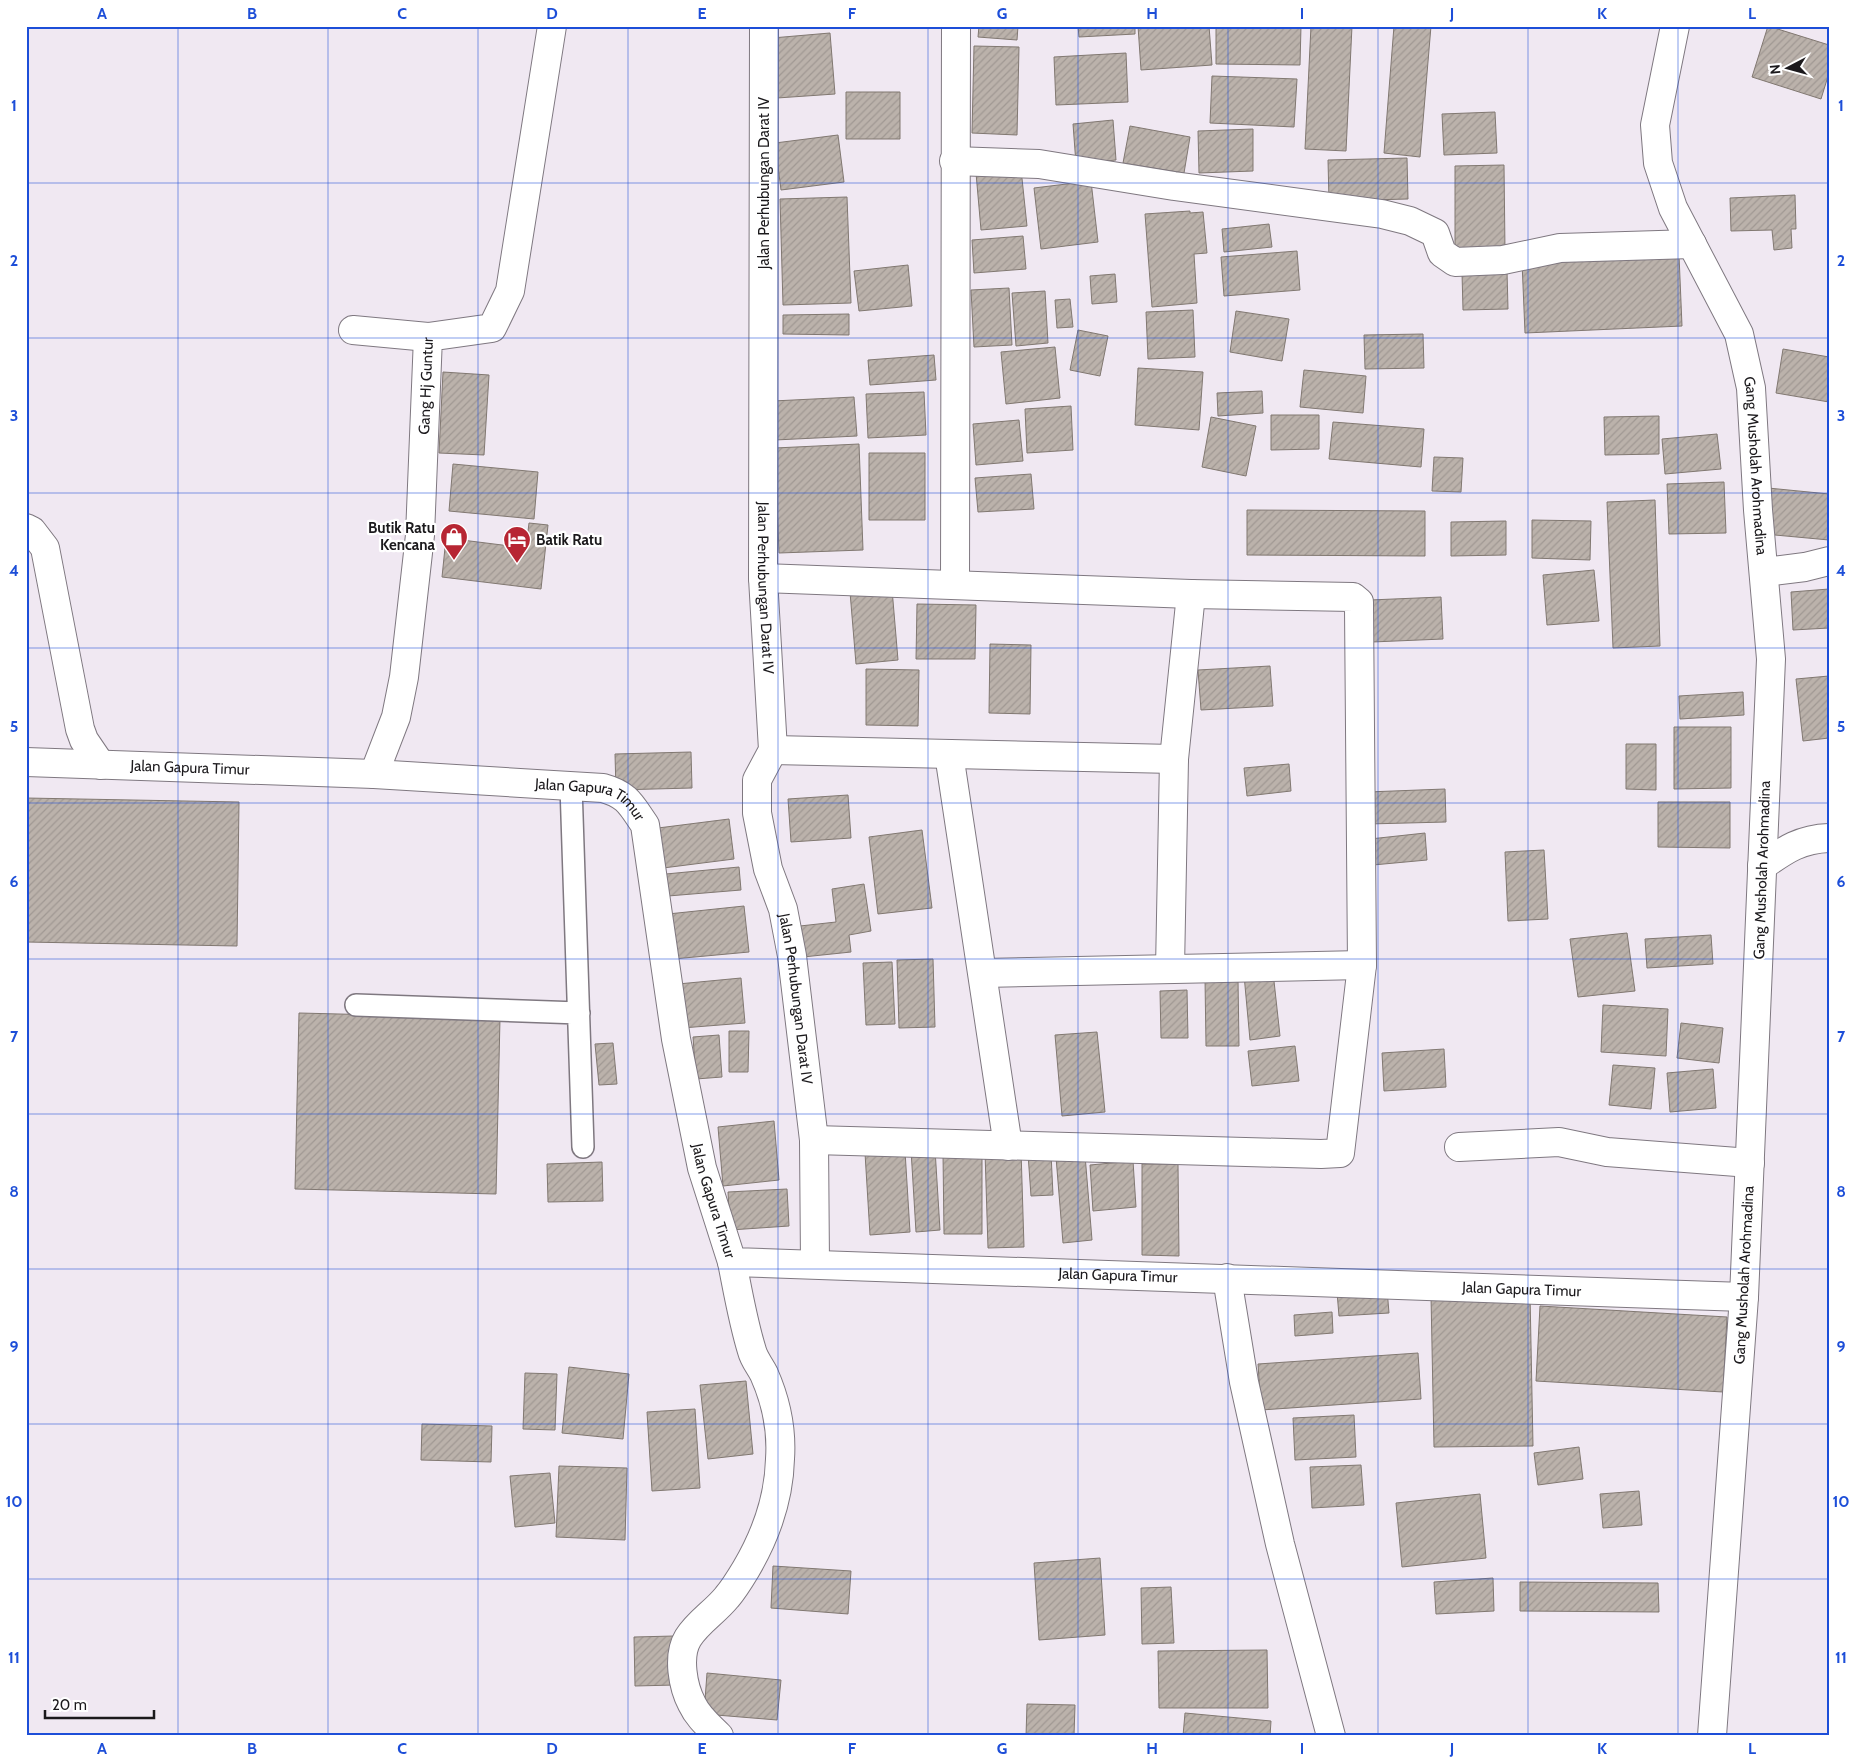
<svg xmlns="http://www.w3.org/2000/svg" width="1855" height="1762" viewBox="0 0 1855 1762" font-family="Cabin,sans-serif">
<defs>
<pattern id="building-hatch" width="6" height="6" patternUnits="userSpaceOnUse" patternTransform="scale(1.25)"><rect width="6" height="6" fill="#bbb2ab"/><path d="M-1 1l2-2M0 6l6-6M5 7l2-2" fill="none" stroke="#a09893"/></pattern>
</defs>
<rect width="100%" height="100%" fill="#f0e8f2"/>
<!-- building -->
<path fill="url(#building-hatch)" stroke="#817871" d="M979 26H1018L1017 40 978 37Z
M1078 26H1135V34L1079 37Z
M1138 26H1209L1212 65 1141 70Z
M1216 26H1301L1300 65 1216 64Z
M1311 26H1352L1346 151 1305 149Z
M1394 26H1431L1420 157 1384 153Z
M1768 26 1829 45V73L1821 99 1752 77Z
M830 33 835 94 777 98 772 38Z
M974 46 1019 47 1017 135 972 133Z
M1126 53 1128 102 1056 105 1054 57Z
M1212 76 1297 79 1294 127 1210 123Z
M846 92H900V139H846Z
M1495 112 1497 153 1444 155 1442 114Z
M1113 120 1116 160 1076 164 1073 124Z
M1130 126 1190 137 1184 173 1123 163Z
M1253 129V171L1199 173 1198 131Z
M838 135 844 182 781 190 775 143Z
M1407 158 1408 199 1329 201 1328 160Z
M1504 165 1505 251 1455 252V166Z
M1021 169 1027 226 981 230 976 173Z
M1091 181 1098 242 1041 249 1034 188Z
M1795 195 1796 229H1791L1792 248 1774 250 1772 230 1731 231 1730 198Z
M847 197 851 303 783 305 780 199Z
M1190 211V213L1203 212 1207 253 1194 254 1197 303 1152 307 1145 214Z
M1269 224 1272 247 1224 252 1222 229Z
M1023 236 1026 269 974 273 972 240Z
M1297 251 1300 290 1224 296 1221 257Z
M1679 255 1682 326 1525 333 1522 262Z
M908 265 912 306 859 311 854 271Z
M1507 271 1508 309 1463 310 1462 273Z
M1115 274 1117 302 1092 304 1090 276Z
M1009 288 1012 345 974 347 971 290Z
M1045 291 1048 343 1016 346 1012 293Z
M1070 299 1073 327 1057 328 1055 300Z
M1193 310 1195 357 1148 359 1146 312Z
M1236 311 1289 319 1282 361 1230 352Z
M849 314V335L783 334V315Z
M1078 330 1108 336 1100 376 1070 370Z
M1423 334 1424 368 1365 369 1364 335Z
M1055 347 1060 398 1006 404 1001 352Z
M1783 349 1829 357V402L1776 393Z
M934 355 936 380 870 385 868 360Z
M1138 368 1203 372 1199 430 1135 425Z
M1304 370 1366 376 1363 413 1300 407Z
M443 372 489 375 484 455 439 453Z
M1262 391 1263 413 1218 416 1217 393Z
M924 392 926 435 868 438 866 394Z
M854 397 857 436 775 440 773 401Z
M1071 406 1073 450 1027 453 1025 409Z
M1271 415H1319V449L1271 450Z
M1659 416V454L1605 455 1604 417Z
M1211 417 1256 426 1246 476 1202 467Z
M1019 420 1023 461 976 465 973 424Z
M1333 422 1424 429 1421 467 1329 459Z
M1717 434 1721 469 1665 474 1662 439Z
M859 444 863 550 779 553 775 448Z
M869 453H925V520H869Z
M1434 457 1463 458 1461 492 1432 491Z
M453 464 538 472 534 519 449 511Z
M1031 474 1034 509 978 512 975 478Z
M1724 482 1726 533 1669 534 1667 484Z
M1768 488 1829 494V540L1764 534Z
M1655 500 1660 646 1613 648 1607 502Z
M1247 510 1425 511V556L1247 555Z
M1532 520 1591 521 1590 560 1532 558Z
M1506 521V555L1451 556V522Z
M529 523 548 525 541 589 442 577 446 538 526 548Z
M1594 570 1599 621 1547 625 1543 575Z
M892 589 898 660 856 664 850 592Z
M1829 589V628L1793 630 1791 592Z
M1441 597 1443 639 1372 642 1370 600Z
M917 604 976 605 975 659H916Z
M990 644 1031 645 1030 714 989 713Z
M1270 666 1273 706 1201 710 1198 670Z
M866 669 919 670 918 726 866 725Z
M1829 676V738L1803 741 1796 679Z
M1743 692 1744 715 1680 719 1679 696Z
M1674 727H1731V788L1674 789Z
M1626 744H1656V790L1626 789Z
M691 752 692 788 616 790 615 754Z
M1289 764 1291 791 1247 796 1244 768Z
M1445 789 1446 822 1368 824 1367 792Z
M848 795 851 838 791 842 788 799Z
M26 798 239 802 237 946 26 942Z
M1658 802H1730V848L1658 847Z
M729 819 734 859 663 868 658 828Z
M922 830 932 908 878 914 869 837Z
M1425 833 1427 860 1373 865 1370 839Z
M1544 850 1548 919 1508 921 1505 852Z
M739 867 741 890 668 896 666 874Z
M864 884 871 931 849 935 851 952 803 957 800 926 836 922 832 889Z
M744 906 749 952 673 959 668 914Z
M1627 933 1635 991 1578 997 1570 939Z
M1711 935 1713 964 1647 968 1645 939Z
M933 959 935 1027 899 1028 897 960Z
M892 962 895 1024 866 1025 863 963Z
M1273 972 1280 1036 1250 1040 1244 975Z
M741 978 745 1023 682 1028 678 984Z
M1205 979H1238L1239 1046H1206Z
M1187 990 1188 1038H1161L1160 991Z
M1603 1005 1668 1009 1666 1056 1601 1052Z
M299 1013 500 1018 496 1194 295 1189Z
M1681 1023 1723 1028 1719 1063 1677 1058Z
M729 1031H749L748 1072H729Z
M1097 1032 1105 1112 1062 1116 1055 1035Z
M719 1035 722 1077 696 1079 693 1037Z
M613 1043 617 1084 599 1085 595 1044Z
M1295 1046 1299 1081 1252 1086 1248 1051Z
M1444 1049 1446 1087 1384 1091 1382 1053Z
M1613 1065 1655 1068 1651 1109 1609 1105Z
M1713 1069 1716 1108 1670 1112 1667 1073Z
M774 1121 779 1180 723 1186 718 1127Z
M935 1149 940 1230 916 1232 911 1150Z
M1021 1150 1024 1247 988 1248 985 1152Z
M905 1151 910 1232 870 1235 865 1153Z
M1051 1153 1053 1195 1031 1196 1028 1154Z
M943 1154H982V1234H944Z
M1085 1155 1092 1240 1063 1243 1056 1157Z
M1133 1161 1136 1207 1093 1211 1090 1165Z
M602 1162 603 1201 548 1202 547 1164Z
M1142 1164H1178L1179 1256 1142 1255Z
M787 1189 789 1226 730 1230 728 1192Z
M1387 1289 1389 1313 1339 1316 1337 1292Z
M1530 1294 1533 1446 1434 1447 1431 1296Z
M1540 1306 1727 1317 1723 1392 1536 1381Z
M1332 1312 1333 1333 1295 1336 1294 1315Z
M1418 1353 1421 1399 1261 1410 1258 1364Z
M569 1367 629 1374 623 1439 562 1433Z
M525 1373 557 1374 555 1430 523 1429Z
M746 1381 753 1454 708 1459 700 1385Z
M695 1409 700 1488 652 1491 647 1412Z
M1354 1415 1356 1457 1295 1460 1293 1418Z
M422 1424 492 1426 491 1462 421 1460Z
M1579 1447 1583 1479 1538 1485 1534 1453Z
M1361 1465 1364 1505 1312 1508 1310 1467Z
M559 1466 627 1468 625 1540 556 1537Z
M550 1473 555 1523 515 1527 510 1476Z
M1639 1491 1642 1525 1603 1528 1600 1494Z
M1480 1494 1486 1558 1402 1567 1396 1503Z
M1100 1558 1105 1635 1039 1640 1034 1563Z
M773 1566 851 1571 848 1614 771 1608Z
M1493 1578 1494 1611 1436 1614 1434 1582Z
M1520 1582 1658 1583 1659 1612 1520 1611Z
M1171 1587 1174 1643 1142 1644 1141 1588Z
M674 1636 675 1685 635 1686 634 1637Z
M1267 1650 1268 1708H1159L1158 1651Z
M707 1673 781 1680 777 1720 704 1714Z
M1027 1704 1075 1705 1074 1736H1026Z
M1185 1713 1271 1721 1270 1736H1183Z"/>
<g fill="none" stroke-linecap="round" stroke-linejoin="round">
<defs>
<path id="lane" d="M571 786 583 1147
M356 1005 579 1013"/>
<g id="street">
<path id="s1" d="M764 26 763 578 773 750 757 780V813L768 869 783 909 792 956 814 1140 815 1264"/>
<path id="s2" d="M1675 26 1655 125 1658 163 1673 208 1739 334 1751 388 1758 510 1771 659 1744 1297 1712 1736"/>
<path d="M954 161 1039 164 1174 186 1382 214 1410 221 1435 233 1442 253 1455 262 1503 260 1560 248 1692 244"/>
<path d="M353 330 428 337"/>
<path d="M26 528 32 531 45 548 80 729 84 740 101 765"/>
<path d="M1764 572 1805 567 1829 561"/>
<path d="M763 578 1191 594 1353 597 1359 602V608L1362 965 1340 1153 1321 1154 814 1140"/>
<path d="M955 585 956 26"/>
<path d="M773 750 1174 759"/>
<path d="M949 754 1008 1146"/>
<path id="s3" d="M26 762 374 774 603 788C628 795 631 805 645 825L676 1039 702 1168 732 1262 1744 1297"/>
<path id="s4" d="M374 774 396 717 404 677 420 535 428 337 492 328 510 291 552 26"/>
<path d="M1762 866C1785 850 1800 839 1829 838"/>
<path d="M1170 969 1174 759 1191 594"/>
<path d="M983 973 1362 965"/>
<path d="M1459 1147 1559 1142 1607 1152 1750 1163"/>
<path d="M1227 1278 1244 1382 1280 1544 1331 1736"/>
<path d="M719 1736C709 1726 698 1717 692 1704 683 1687 677 1656 688 1638 698 1622 715 1612 727 1597 734 1589 740 1579 746 1569 766 1535 779 1499 780 1459 782 1430 776 1401 764 1374 760 1366 754 1359 752 1351 743 1322 738 1292 732 1262"/>
</g>
</defs>
<!-- lane casing -->
<use href="#lane" stroke="#7f7880" stroke-width="24"/>
<!-- street casing -->
<use href="#street" stroke="#7f7880" stroke-width="30"/>
<!-- lane -->
<use href="#lane" stroke="#fff" stroke-width="21"/>
<!-- street -->
<use href="#street" stroke="#fff" stroke-width="28"/>
</g>
<!-- grid -->
<path fill="none" stroke="#1d4ed8" stroke-width="1" stroke-opacity="0.55" d="M178 26V1736M328 26V1736M478 26V1736M628 26V1736M778 26V1736M928 26V1736M1078 26V1736M1228 26V1736M1378 26V1736M1528 26V1736M1678 26V1736M26 183H1829M26 338H1829M26 493H1829M26 648H1829M26 803H1829M26 959H1829M26 1114H1829M26 1269H1829M26 1424H1829M26 1579H1829"/>
<!-- icons -->
<defs>
<symbol id="shop-pin" viewBox="-11 -11 22 30"><path d="M0 17L-7.5 6A9.5 9.5 0 1 1 7.5 6Z" fill="#b72633" stroke="#fff"/><path d="M-5-2.5h2.3a2.7 3.5 0 0 1 5.4 0H5L5.5 6h-11ZM-1.5-2.5h3a1.5 2.3 0 0 0-3 0Z" fill="#fff"/></symbol>
<symbol id="hotel-pin" viewBox="-11 -11 22 30"><path d="M0 17L-7.5 6A9.5 9.5 0 1 1 7.5 6Z" fill="#b72633" stroke="#fff"/><path d="M-6-4.5h1.5V1H6V5H4.5V3h-9V5H-6ZM-4 0a1.8 1.8 0 1 1 3.6 0ZM.5 0V-2.5h3Q6-2.5 6 0Z" fill="#fff"/></symbol>
</defs>
<g fill-rule="evenodd">
<use href="#shop-pin" x="438" y="521" width="32" height="43"/>
<use href="#hotel-pin" x="501" y="524" width="32" height="43"/>
</g>
<g text-anchor="middle" stroke-width="4.5" stroke-linejoin="round" paint-order="stroke">
<!-- street labels -->
<g font-size="15" fill="#1b191c" stroke="#fff">
<text transform="translate(764 183) rotate(-90)" y="5">Jalan Perhubungan Darat IV</text>
<text dy="5" stroke="none"><textPath href="#s4" startOffset="394">Gang Hj Guntur</textPath></text>
<text dy="5" stroke="none"><textPath href="#s2" startOffset="462">Gang Musholah Arohmadina</textPath></text>
<text dy="5" stroke="none"><textPath href="#s1" startOffset="562">Jalan Perhubungan Darat IV</textPath></text>
<text dy="5" stroke="none"><textPath href="#s3" startOffset="164">Jalan Gapura Timur</textPath></text>
<text dy="5" stroke="none"><textPath href="#s3" startOffset="569">Jalan Gapura Timur</textPath></text>
<text transform="translate(1762 870) rotate(-88)" y="5">Gang Musholah Arohmadina</text>
<text dy="5" stroke="none"><textPath href="#s1" startOffset="982">Jalan Perhubungan Darat IV</textPath></text>
<text dy="5" stroke="none"><textPath href="#s3" startOffset="1018">Jalan Gapura Timur</textPath></text>
<text dy="5" stroke="none"><textPath href="#s3" startOffset="1468">Jalan Gapura Timur</textPath></text>
<text transform="translate(1744 1275) rotate(-87)" y="5">Gang Musholah Arohmadina</text>
<text dy="5" stroke="none"><textPath href="#s3" startOffset="1872">Jalan Gapura Timur</textPath></text>
</g>
<!-- poi labels -->
<g font-size="15" font-weight="bold" fill="#1b191c" stroke="#fff" text-anchor="end">
<text x="435" y="533">Butik Ratu<tspan x="435" dy="17">Kencana</tspan></text>
<text x="536" y="545" text-anchor="start">Batik Ratu</text>
</g>
</g>
<!-- border -->
<rect width="1855" height="1762" fill="none" stroke="#ffffff" stroke-width="55"/>
<!-- north arrow -->
<g transform="translate(1788 68) rotate(264)" stroke="#ffffff" stroke-width="4" paint-order="stroke">
<path d="M0-4L9 19L0 12L-9 19Z" fill="#1b191c"/>
<text y="-8" font-size="14" font-weight="bold" text-anchor="middle" fill="#1b191c">N</text>
</g>
<!-- scale -->
<path d="M45 1710v8h109v-8" fill="none" stroke="#1b191c" stroke-width="2.5"/>
<text x="52" y="1710" font-size="15" fill="#1b191c" stroke="#ffffff" stroke-width="4" paint-order="stroke">20 m</text>
<rect x="28" y="28" width="1800" height="1706" fill="none" stroke="#1d4ed8" stroke-width="2"/>
<g font-size="16" text-anchor="middle" font-weight="bold" fill="#1d4ed8">
<text x="102" y="19">A</text>
<text x="252" y="19">B</text>
<text x="402" y="19">C</text>
<text x="552" y="19">D</text>
<text x="702" y="19">E</text>
<text x="852" y="19">F</text>
<text x="1002" y="19">G</text>
<text x="1152" y="19">H</text>
<text x="1302" y="19">I</text>
<text x="1452" y="19">J</text>
<text x="1602" y="19">K</text>
<text x="1752" y="19">L</text>
<text x="14" y="111">1</text>
<text x="1841" y="111">1</text>
<text x="14" y="266">2</text>
<text x="1841" y="266">2</text>
<text x="14" y="421">3</text>
<text x="1841" y="421">3</text>
<text x="14" y="576">4</text>
<text x="1841" y="576">4</text>
<text x="14" y="732">5</text>
<text x="1841" y="732">5</text>
<text x="14" y="887">6</text>
<text x="1841" y="887">6</text>
<text x="14" y="1042">7</text>
<text x="1841" y="1042">7</text>
<text x="14" y="1197">8</text>
<text x="1841" y="1197">8</text>
<text x="14" y="1352">9</text>
<text x="1841" y="1352">9</text>
<text x="14" y="1507">10</text>
<text x="1841" y="1507">10</text>
<text x="14" y="1663">11</text>
<text x="1841" y="1663">11</text>
<text x="102" y="1754">A</text>
<text x="252" y="1754">B</text>
<text x="402" y="1754">C</text>
<text x="552" y="1754">D</text>
<text x="702" y="1754">E</text>
<text x="852" y="1754">F</text>
<text x="1002" y="1754">G</text>
<text x="1152" y="1754">H</text>
<text x="1302" y="1754">I</text>
<text x="1452" y="1754">J</text>
<text x="1602" y="1754">K</text>
<text x="1752" y="1754">L</text>
</g>
</svg>
